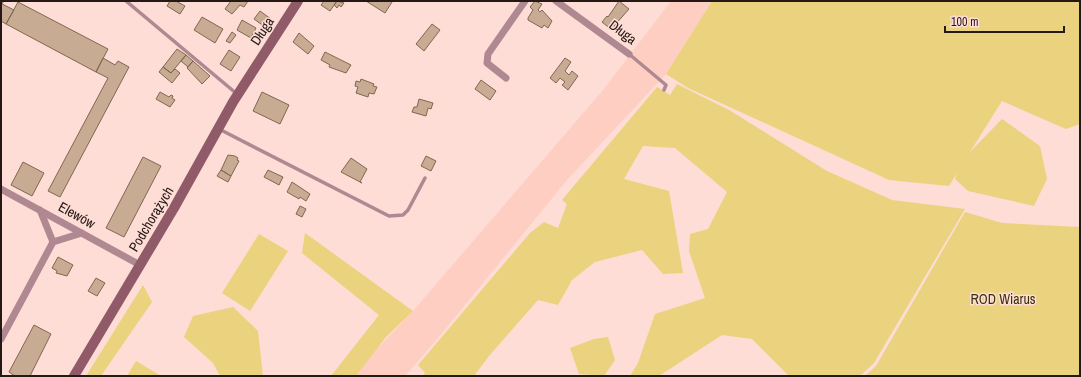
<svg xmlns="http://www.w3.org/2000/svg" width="1081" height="377" viewBox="0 0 1081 377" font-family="'Archivo Narrow',sans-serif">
<rect width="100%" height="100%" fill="#fdddd5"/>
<!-- built -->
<path fill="#fecec3" d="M671 1H712L666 74 567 180 438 338 405 376H351L413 311 604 89Z"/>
<!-- green -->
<path fill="#ebd27e" d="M712 1H1080V124L1066 129 1002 101 970 152 1002 119 1040 146 1047 179 1034 206 968 191 955 179 957 173 949 186 889 180 688 88 666 74Z
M677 84 729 110 827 171 892 200 965 209 874 363 860 376H789L752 339 722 335 659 376H630L638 363 655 314 705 298 689 251 690 234 708 229 727 192 675 148 643 146 624 179 669 191 683 273 663 274 642 250 595 262 572 280 558 305 538 300 489 356 474 376H423L425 373 418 365 530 233 544 222 558 228 567 204 562 200 657 87 670 95Z
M965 212 1002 223 1080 227V376H865L876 366Z
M305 233 413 311 386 337 356 376H331L379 315 302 253Z
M259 234 288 251 250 311 222 293Z
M143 285 152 302 101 376H86Z
M233 307 258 331 263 376H220L213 363 184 337 193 316Z
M608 337 615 360 604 376 579 374 570 348 594 339Z
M136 361 161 376H127Z"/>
<!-- building -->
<path fill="#c7ab93" stroke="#816751" d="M1 1H4L2 4 14 10 6 24 1 21Z
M170 1H176L185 6 180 14 167 6Z
M231 1H248L244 7 240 5 232 14 225 9Z
M324 1H337L330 11 321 5Z
M337 1 344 3 341 7 339 5 337 8 334 5Z
M366 1H391L392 2 385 13Z
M535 1 542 4 538 10 540 12 542 10 552 21 548 28 544 25 542 28 528 20V18L533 10 530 7Z
M619 1 629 9 614 26 615 27 612 30 602 22 607 16 608 17Z
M18 2 108 49 96 72 6 24Z
M260 11 271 19 265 27 254 19Z
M202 17 223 29 215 43 194 30Z
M242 20 256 28 251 38 237 30Z
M432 24 440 30 424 51 416 44Z
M232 32 236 35 230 43 226 41Z
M299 33 314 46 308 54 293 42Z
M177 49 186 55 171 73 163 67Z
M229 50 240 57 231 71 220 64Z
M325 52 351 65 346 73 329 67 330 65 321 60Z
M186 55 193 61 188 67 181 61Z
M103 58 115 65 118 61 129 67 60 197 48 191 108 78 96 72Z
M565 58 571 62 565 71 569 75 572 71 578 76 568 90 562 85 565 82 560 78 556 83 550 78Z
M193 61 210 76 202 84 187 68Z
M163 67 171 73 175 69 180 73 172 83 159 72Z
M361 79 374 84 373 86 377 87 374 94 369 93 368 97 356 93 358 87 355 86 356 81 360 82Z
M481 80 496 91 490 100 475 89Z
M160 92 169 97 171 95 173 96 172 98 175 100 170 107 156 99Z
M262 92 289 105 280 124 253 111Z
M419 99 433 103 431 109 428 108 426 116 412 112 414 107H417Z
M228 155 235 156 238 158 237 160 239 161 231 176 221 170Z
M426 156 436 161 431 171 421 166Z
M143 157 161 166 124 237 106 228Z
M351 158 367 169 360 182 362 183 341 172Z
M23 162 44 173 32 196 11 185Z
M221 170 231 176 228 182 217 176Z
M268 170 283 177 279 185 264 177Z
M292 182 310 194 306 201 300 197 299 199 287 192Z
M300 206 306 209 302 217 296 214Z
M58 257 73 265 67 276 56 273 57 271 52 268Z
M96 278 105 283 97 296 88 291Z
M34 325 51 334 30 376H15L9 372Z"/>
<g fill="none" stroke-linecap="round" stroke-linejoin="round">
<!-- lane -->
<path stroke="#af8891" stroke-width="3.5" d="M126 1 237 94
M629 54 666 85 664 90
M219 129 389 216 403 215 408 210 425 178"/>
<!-- street -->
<path stroke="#af8891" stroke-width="7" d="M556 1 629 54
M506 78 487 63 488 54 525 1
M1 189 140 265
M53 242 82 233
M1 339 53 242 40 210"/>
<!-- secondary -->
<path stroke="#915a69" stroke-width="10" d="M74 376 174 208 233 102 298 1"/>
</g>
<g text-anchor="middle" stroke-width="3" stroke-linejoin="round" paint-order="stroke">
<!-- street labels -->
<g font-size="14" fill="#261815" stroke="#fdddd5">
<text transform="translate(262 31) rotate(-57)" y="5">Długa</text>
<text transform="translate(623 32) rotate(37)" y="5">Długa</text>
<text transform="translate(77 215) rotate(29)" y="5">Elewów</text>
<text transform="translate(151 219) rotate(-59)" y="5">Podchorążych</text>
</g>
<!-- park labels -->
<g font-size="14" fill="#3a3009" stroke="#fdddd5">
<text x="1003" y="304">ROD Wiarus</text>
</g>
</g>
<!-- border -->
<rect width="1081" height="377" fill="none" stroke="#261815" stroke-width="4"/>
<!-- scale -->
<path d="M945 26v6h119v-6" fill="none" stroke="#261815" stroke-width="2"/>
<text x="951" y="26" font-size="12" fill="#261815" stroke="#fdddd5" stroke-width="3" paint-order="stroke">100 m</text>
</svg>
